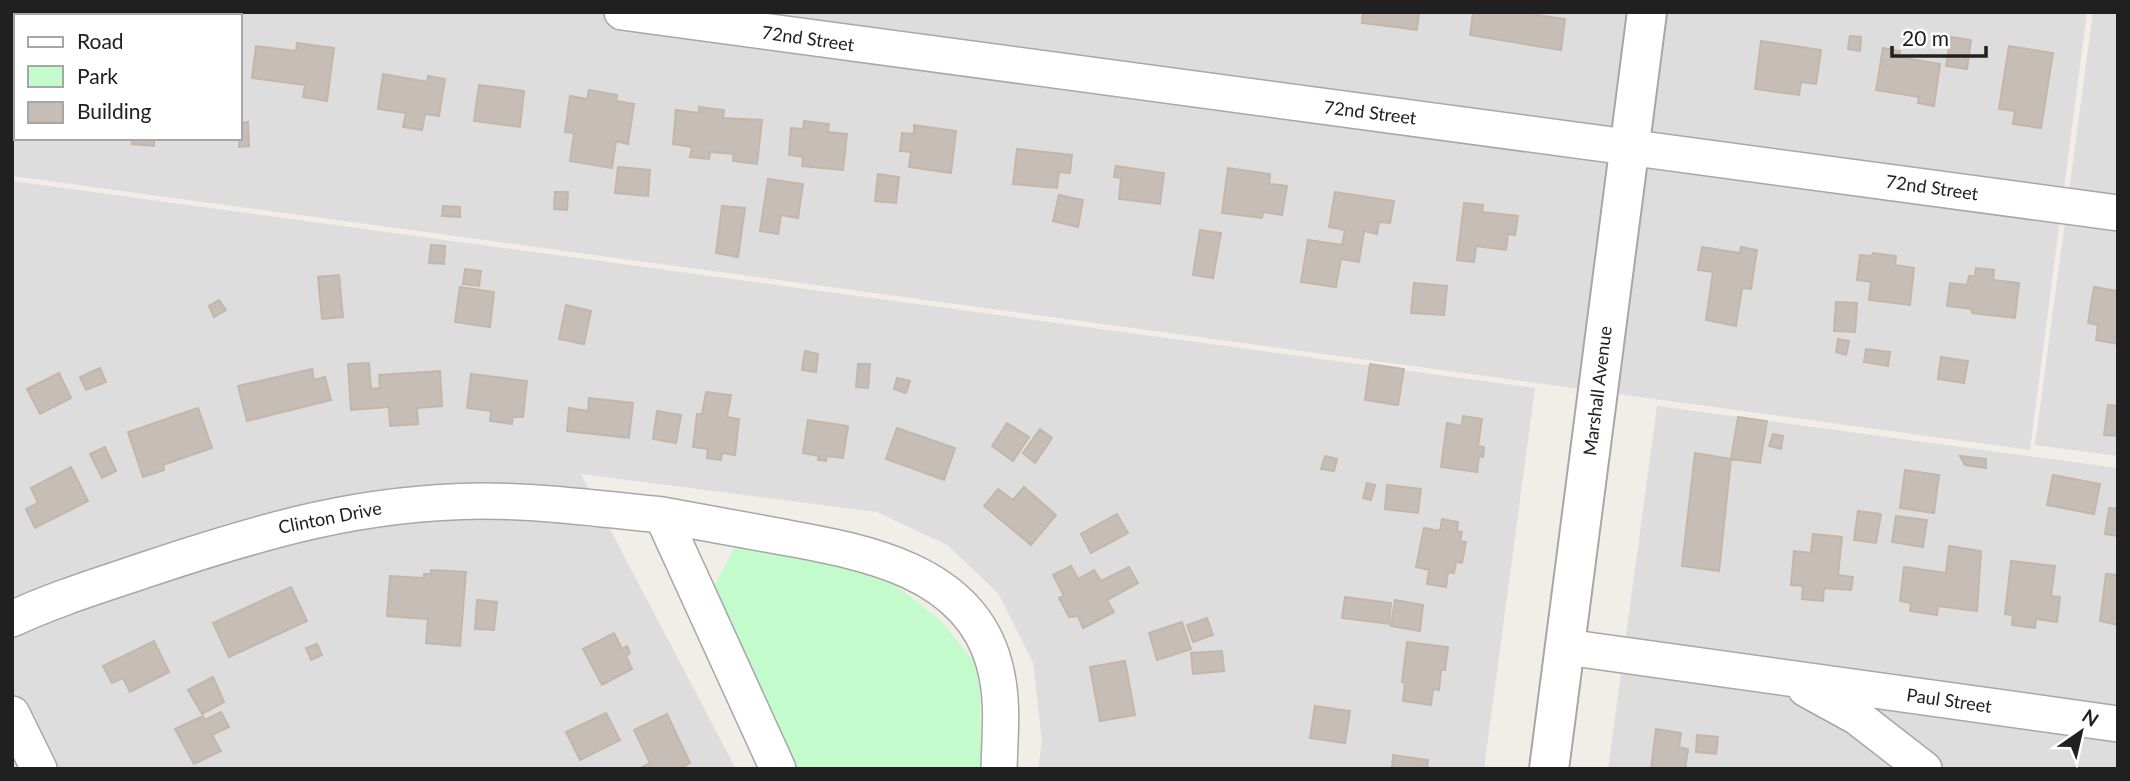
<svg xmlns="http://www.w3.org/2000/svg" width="2130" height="781" viewBox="0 0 2130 781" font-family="Lato,sans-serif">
<rect width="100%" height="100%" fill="#f1eee7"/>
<!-- residential -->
<path fill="#dedddd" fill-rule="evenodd" d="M12 12H2087L2030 450 12 176ZM16 16H240V138H16Z
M2093 12H2118V456L2035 445Z
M12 181 1535 388 1484 769H1038L1042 742 1033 663 998 593 947 545 877 512 581 474 736 769H12Z
M1657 406 2118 468V769H1608Z"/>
<!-- park -->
<path fill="#c3fbcc" d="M735 547 844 567 894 584 940 620 979 668 982 769H793L710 594Z"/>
<!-- building -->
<path fill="#c6beb6" stroke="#c4b6a8" stroke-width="2" d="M12 12H20L16 16 14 51Z
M1363 12H1419L1417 30 1362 23Z
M1473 12H1536L1537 15 1565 19 1561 50 1470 35Z
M1850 36 1861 37 1860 51 1848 49Z
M1951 37 1971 40 1967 69 1946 66Z
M1761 41 1821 50 1816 84 1801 82 1799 95 1755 89Z
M297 43 334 48 327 101 303 97 305 85 252 78 256 46 296 51Z
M2009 46 2053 53 2041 128 2013 124 2015 111 1999 109Z
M1883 48 1900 51 1899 57 1940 64 1934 106 1918 103 1919 97 1876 90Z
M383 74 427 82 428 76 445 79 439 116 425 114 422 130 403 127 406 113 378 109Z
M479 85 524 91 520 127 474 121Z
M589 90 617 95 616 101 634 104 628 144 616 141 612 168 570 161 574 133 565 132 570 96 587 99Z
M699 107 724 110 723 118 762 120 757 164 733 161 734 154 710 152 709 159 690 157 692 147 673 144 676 110 699 113Z
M804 121 829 124 828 132 847 134 843 170 802 166 803 157 789 155 791 128 803 129Z
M248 122 249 146 239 147 240 123Z
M914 125 956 131 951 173 909 167 911 152 900 151 902 133 914 134Z
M133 138H154V146L132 144Z
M1017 149 1072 155 1070 173 1059 172 1057 188 1013 184Z
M1116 166 1164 173 1160 204 1119 199 1121 178 1114 177Z
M618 167 650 170 648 196 615 193Z
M1228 168 1270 174 1269 184 1287 186 1282 215 1263 212 1262 218 1222 213Z
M878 174 899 177 896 203 875 201Z
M768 179 803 184 798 218 781 215 778 234 760 231Z
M555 192H568L567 210 554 209Z
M1335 192 1394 201 1390 223 1379 222 1377 234 1364 231 1359 262 1341 259 1336 287 1301 282 1308 240 1342 245 1345 230 1329 227Z
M1059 195 1083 200 1078 227 1053 221Z
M1464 203 1483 205 1482 212 1518 216 1515 235 1508 234 1506 250 1476 246 1474 262 1457 260Z
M443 206 460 207V217L442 216Z
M722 206 745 208 738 257 716 253Z
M1200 230 1221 233 1213 278 1193 275Z
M431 245 445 246 444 264 429 263Z
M1702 247 1740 253 1741 247 1757 250 1751 289 1742 288 1736 326 1706 320 1713 272 1698 270Z
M1873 253 1896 256 1895 265 1914 268 1910 305 1869 300 1871 282 1857 280 1860 255 1872 256Z
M1976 268 1994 270 1993 280 2019 283 2015 318 1972 313V309L1947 306 1950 283 1967 285 1969 276H1975Z
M465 269 481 271 479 286 463 284Z
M339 275 343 317 322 319 318 277Z
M1414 283 1447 286 1444 315 1411 313Z
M460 287 494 292 490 327 455 322Z
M2094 287 2118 291V344L2096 340 2098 325 2088 323Z
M219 300 226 310 214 317 209 306Z
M1836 302 1857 303 1855 332 1834 331Z
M566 305 591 311 584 344 559 339Z
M1838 339 1849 341 1846 355 1836 352Z
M1866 349 1890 352 1888 366 1864 362Z
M805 351 818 354 816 372 802 370Z
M1941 357 1968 361 1964 383 1938 379Z
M369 363 371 389 380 388 379 375 440 371 442 406 417 408 418 424 390 426 389 407 351 410 348 364Z
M858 364H870L868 388 856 387Z
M1370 364 1404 369 1398 405 1365 400Z
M100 368 106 382 86 390 80 377Z
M312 369 314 380 325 377 331 400 247 421 238 386Z
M59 373 71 398 40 414 27 389Z
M471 374 527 381 523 417H513L512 424 490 421 491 411 467 408Z
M897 378 910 381 906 393 894 389Z
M706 392 731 395 727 417 739 419 735 455 722 453 721 460 707 458 708 449 693 447 697 414H702Z
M589 398 633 403 629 438 567 431 569 408 588 411Z
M2108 405 2118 406V436L2104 435Z
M198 408 212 448 163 465 164 470 143 477 128 432Z
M657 411 681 415 676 443 653 439Z
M1463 416 1482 419 1478 446 1484 447 1483 457 1479 456 1477 472 1441 467 1447 423 1462 426Z
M1738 417 1767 421 1760 463 1731 459Z
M808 420 848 426 843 458 827 456 826 461 818 460 819 456 803 453Z
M1007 423 1029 437 1013 461 992 446Z
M897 428 955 448 944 480 886 459Z
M1040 429 1052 438 1035 463 1023 453Z
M1773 434 1783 436 1781 449 1769 446Z
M105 447 116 471 102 478 90 454Z
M1695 453 1731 459 1719 571 1682 566Z
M1325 456 1337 459 1334 471 1321 469Z
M1960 456 1986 459V468L1965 465Z
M71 467 88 501 35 528 26 509 38 503 31 488Z
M1905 470 1939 475 1934 513 1900 508Z
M2053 475 2100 484 2094 514 2047 505Z
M1367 483 1375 485 1371 500 1363 498Z
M1387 485 1421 489 1418 513 1385 509Z
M1024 487 1056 515 1031 545 984 506 998 489 1013 500Z
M2109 508 2118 509V536L2105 534Z
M1858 511 1881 514 1876 543 1854 540Z
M1117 514 1128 533 1091 553 1081 534Z
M1896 516 1927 520 1923 547 1892 542Z
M1442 519 1458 522 1457 531 1462 532 1460 541 1466 542 1462 563 1456 562 1454 573 1448 572 1446 587 1427 584 1429 570 1416 567 1424 528 1440 531Z
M1813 534 1842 537 1838 575 1853 577 1851 590 1824 588 1823 601 1802 599 1803 586 1791 585 1794 551 1811 553Z
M1949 546 1981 551 1977 611 1938 606 1937 615 1910 611 1911 603 1900 601 1904 567 1946 573Z
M2011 561 2055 566 2051 596 2060 597 2057 622 2036 619 2035 628 2012 625 2013 615 2005 614Z
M1071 566 1078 579 1094 570 1101 581 1129 567 1138 583 1107 600 1114 612 1083 628 1078 616 1069 617 1059 598 1064 596 1053 575Z
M431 570 466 572 460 646 426 643 428 619 387 616 390 576 424 578V574H431Z
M2106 574 2118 575V625L2100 621Z
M291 587 307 621 229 657 213 623Z
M1345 597 1391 603 1389 624 1342 618Z
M477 600 497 602 494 630 475 629Z
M1395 600 1423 605 1420 631 1391 626Z
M1207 618 1213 635 1193 642 1187 625Z
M1182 622 1191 649 1157 660 1149 633Z
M614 633 622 649 627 646 630 653 626 656 632 669 602 685 583 649Z
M154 641 169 672 130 692 123 678 112 683 103 666Z
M1407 642 1448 647 1445 670H1441L1439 690 1433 689 1431 705 1403 701 1405 683 1402 682Z
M317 644 322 655 311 660 306 648Z
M1222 651 1224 671 1193 674 1191 653Z
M1125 661 1135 715 1100 721 1090 667Z
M213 677 224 702 202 714 188 690Z
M1315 706 1350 711 1345 743 1310 738Z
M221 712 229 727 212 735 221 751 194 764 175 729 203 716 205 720Z
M606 713 620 740 580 760 566 732Z
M667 714 690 763 679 769H639L650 763 634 730Z
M1656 729 1681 733 1679 747 1688 749 1685 769H1651Z
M1697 735 1718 737 1716 754 1696 752Z
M1393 755 1428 760 1427 769H1392Z"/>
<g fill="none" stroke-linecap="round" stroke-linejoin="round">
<defs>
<path id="minor" d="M622 12 2118 213
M662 515C700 522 739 529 777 536 859 551 968 568 994 663 1004 698 1000 733 999 769
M12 619C57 598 104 584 151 568 265 530 361 502 482 501 542 501 602 509 662 515L778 769
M1566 647 2118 724
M1806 689 1857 717 1924 769
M12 714 39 769"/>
<path id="tertiary" d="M1549 769 1647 12"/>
</defs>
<!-- minor casing -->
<use href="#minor" stroke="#a7a7a7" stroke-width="38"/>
<!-- tertiary casing -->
<use href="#tertiary" stroke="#a7a7a7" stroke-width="42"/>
<!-- minor -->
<use href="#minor" stroke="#fff" stroke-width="35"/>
<!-- tertiary -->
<use href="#tertiary" stroke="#fff" stroke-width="38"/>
</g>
<g text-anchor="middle" stroke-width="5" stroke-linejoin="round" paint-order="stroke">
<!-- street labels -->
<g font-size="18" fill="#202020" stroke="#fff">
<text transform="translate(808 39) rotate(8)" y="6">72nd Street</text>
<text transform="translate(1370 113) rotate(7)" y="6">72nd Street</text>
<text transform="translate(1932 188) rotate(8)" y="6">72nd Street</text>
<text transform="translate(1598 391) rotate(-83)" y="6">Marshall Avenue</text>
<text transform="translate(330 518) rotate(-11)" y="6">Clinton Drive</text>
<text transform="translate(1949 701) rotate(8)" y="6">Paul Street</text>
</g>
</g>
<!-- border -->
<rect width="2130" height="781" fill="none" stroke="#202020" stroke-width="28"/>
<!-- legend -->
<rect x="14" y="14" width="228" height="126" fill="#ffffff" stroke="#a6a6a6" stroke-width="2"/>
<rect x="28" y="37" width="35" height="10" fill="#ffffff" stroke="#a6a6a6" stroke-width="2"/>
<text x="77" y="49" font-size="21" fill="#202020">Road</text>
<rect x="28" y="66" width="35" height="21" fill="#c3fbcc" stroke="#a6a6a6" stroke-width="2"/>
<text x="77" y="84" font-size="21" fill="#202020">Park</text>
<rect x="28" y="102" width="35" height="21" fill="#c6beb6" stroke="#a6a6a6" stroke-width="2"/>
<text x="77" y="119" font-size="21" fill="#202020">Building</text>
<!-- north arrow -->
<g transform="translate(2081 732) rotate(34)" stroke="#ffffff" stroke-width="5" paint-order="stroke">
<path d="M0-5L12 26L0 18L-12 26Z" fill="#202020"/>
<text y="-10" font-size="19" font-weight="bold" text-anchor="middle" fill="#202020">N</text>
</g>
<!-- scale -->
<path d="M1892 46v10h94v-10" fill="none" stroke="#202020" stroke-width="3.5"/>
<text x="1902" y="46" font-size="21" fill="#202020" stroke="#ffffff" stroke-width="5" paint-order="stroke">20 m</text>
</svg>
